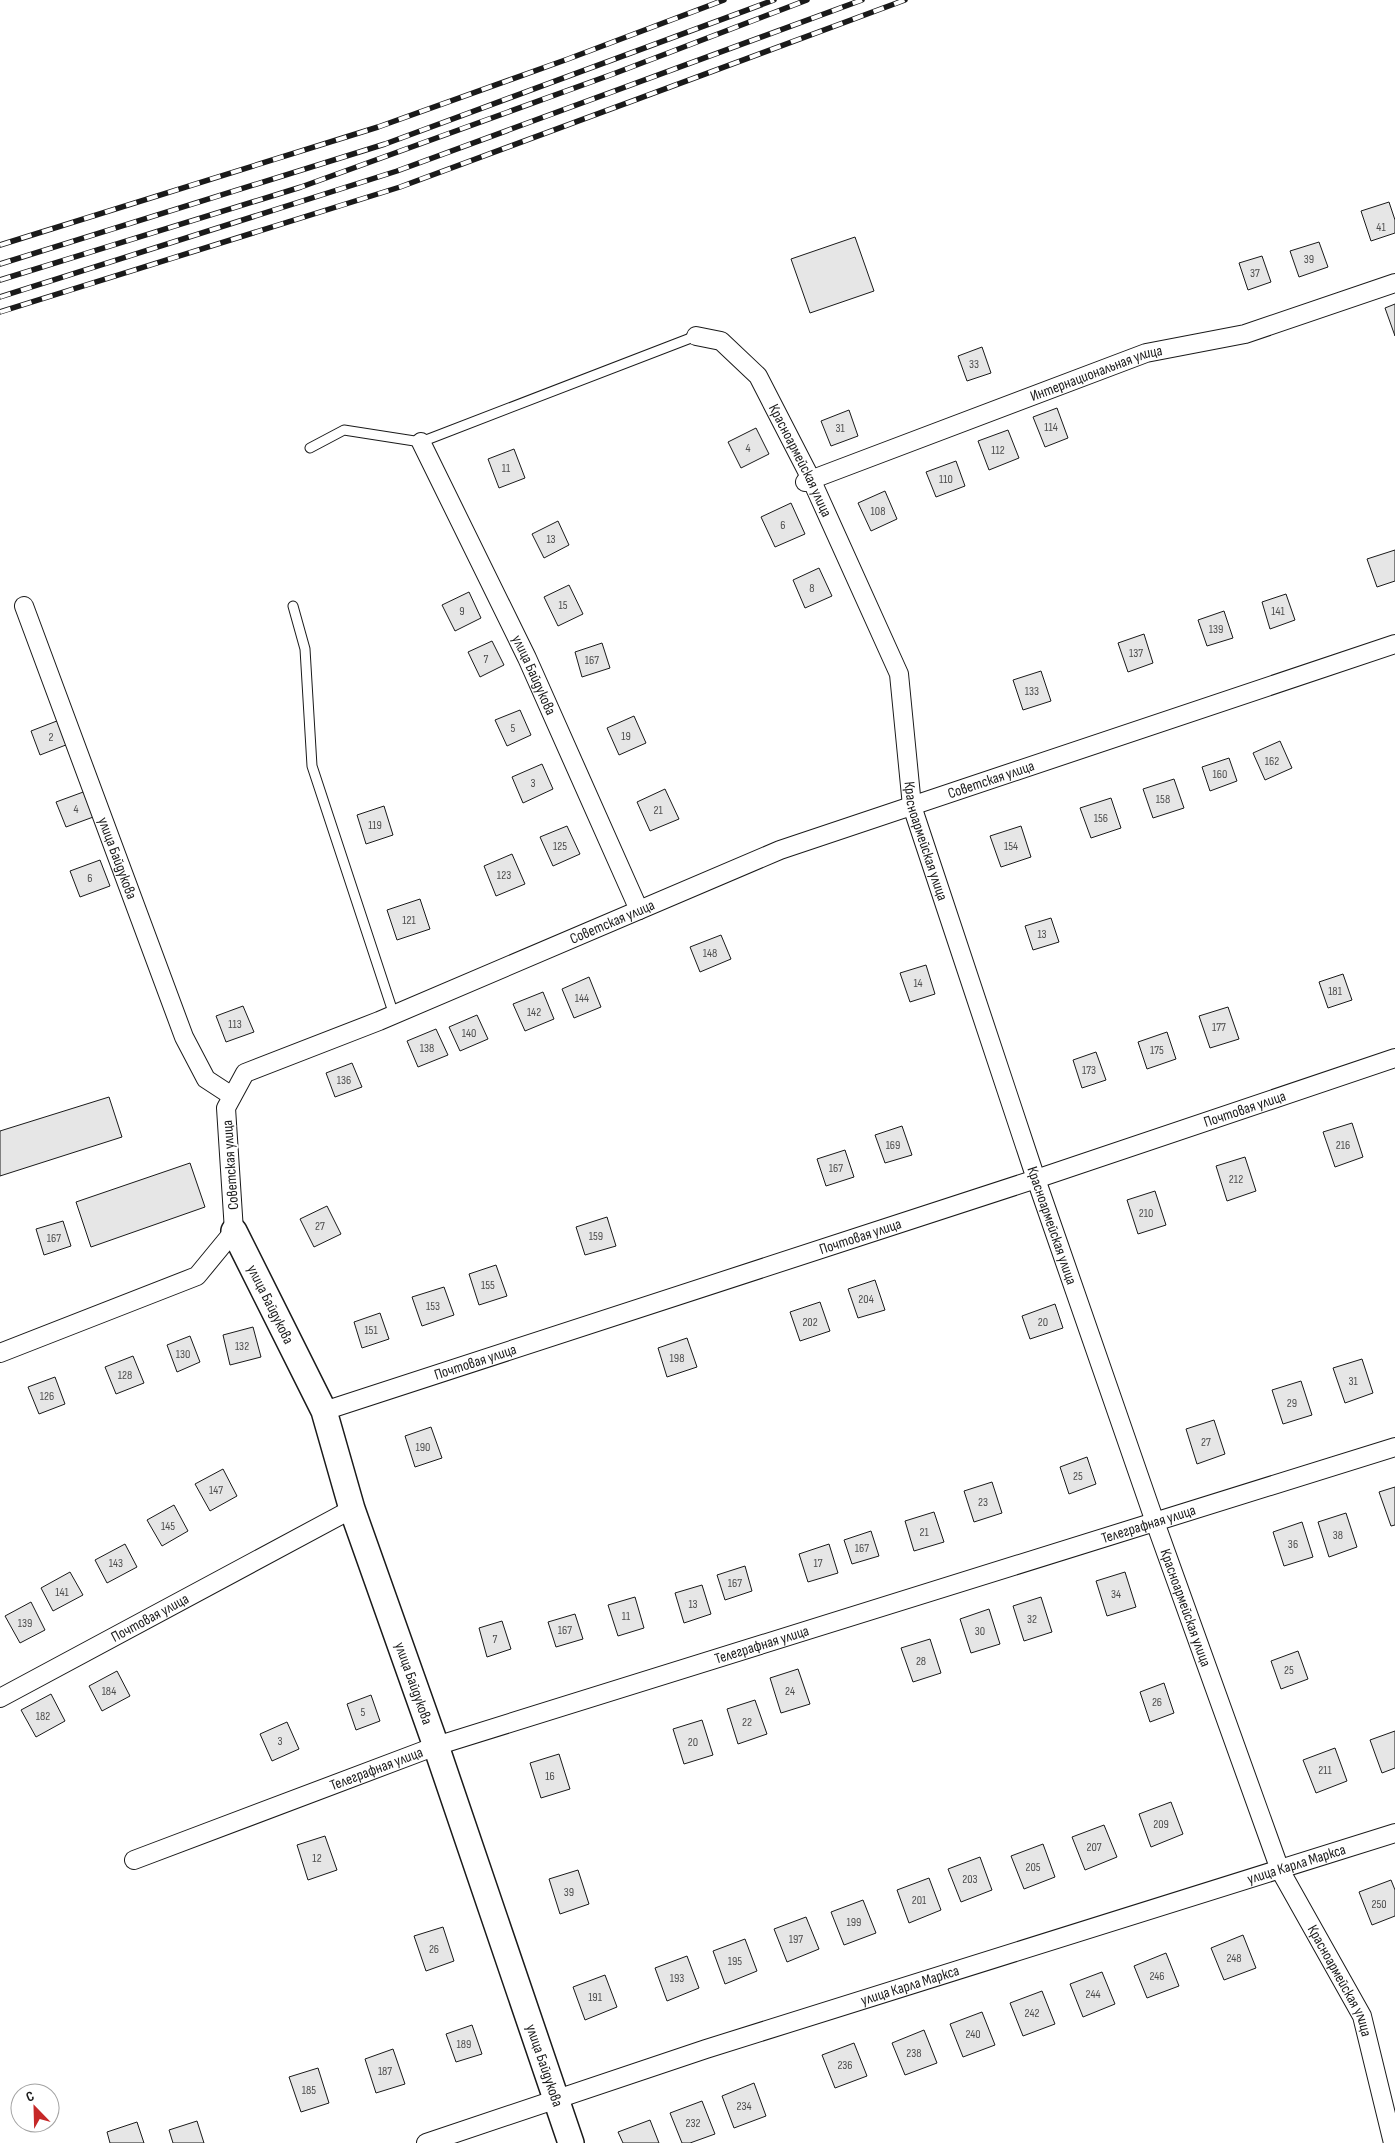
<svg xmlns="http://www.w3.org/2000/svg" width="1395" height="2143" viewBox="0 0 1395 2143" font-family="'Sofia Sans Condensed',sans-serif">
<rect width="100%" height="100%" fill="#fff"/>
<!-- building -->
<path fill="#e6e6e6" stroke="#1a1a1a" d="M1389 202 1395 220V233L1371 241 1361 211Z
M855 237 874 291 810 313 791 259Z
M1319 242 1328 267 1299 277 1290 251Z
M1262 256 1271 282 1248 290 1239 263Z
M1395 304V336L1385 308Z
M982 347 991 373 967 381 958 356Z
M1057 408 1068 438 1045 447 1033 417Z
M849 410 858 436 831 446 821 421Z
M756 428 769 454 741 468 728 442Z
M1008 430 1019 458 989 470 978 441Z
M514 449 525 478 499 488 488 459Z
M956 461 965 486 936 497 926 472Z
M885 491 897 519 871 531 858 503Z
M791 503 805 534 775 547 761 517Z
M558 521 569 545 544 558 532 534Z
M1395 550V581L1377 587 1367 559Z
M819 568 832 596 805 608 793 580Z
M569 585 583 614 558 626 544 597Z
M469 592 481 618 455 631 442 605Z
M1286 594 1295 620 1270 629 1262 602Z
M1224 611 1233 638 1207 646 1198 620Z
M1144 634 1153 663 1128 672 1118 643Z
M492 641 504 665 480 677 468 652Z
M602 643 610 668 582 677 575 652Z
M1041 671 1051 701 1023 710 1013 680Z
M520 710 531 735 507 746 495 720Z
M634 716 646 743 619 755 607 728Z
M62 719 71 743 40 755 31 731Z
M1280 741 1292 768 1265 780 1253 753Z
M1229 758 1237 781 1210 791 1202 767Z
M542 764 553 789 523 803 512 777Z
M1174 779 1184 808 1153 818 1143 789Z
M665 789 679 819 650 831 637 802Z
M86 791 96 816 66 827 56 802Z
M1111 798 1121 828 1091 838 1080 808Z
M384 806 393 835 366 844 357 815Z
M567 826 580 854 553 866 540 837Z
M1021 826 1031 857 1001 867 990 836Z
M512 854 525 884 496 896 484 866Z
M100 860 110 886 80 897 70 871Z
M420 899 430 929 397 940 387 910Z
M1051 918 1059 942 1033 950 1025 926Z
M721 935 731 959 700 972 690 947Z
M926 965 935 994 910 1002 900 973Z
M1343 974 1352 1000 1328 1008 1319 982Z
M589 977 601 1007 574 1018 562 989Z
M543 992 554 1019 525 1031 513 1004Z
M243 1006 254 1032 226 1042 216 1016Z
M1228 1007 1239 1039 1210 1048 1199 1016Z
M477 1015 488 1039 460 1051 449 1027Z
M436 1029 448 1055 418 1067 407 1041Z
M1167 1032 1176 1059 1147 1069 1138 1042Z
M1096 1052 1106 1080 1082 1088 1073 1060Z
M352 1063 362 1087 335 1097 326 1073Z
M109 1097 122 1137 0 1176V1131Z
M1352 1123 1363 1157 1335 1167 1323 1132Z
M902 1126 912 1155 885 1163 875 1135Z
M845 1150 854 1177 826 1186 817 1159Z
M1245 1157 1256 1191 1227 1201 1216 1166Z
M190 1163 205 1207 91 1247 76 1202Z
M1155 1191 1166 1225 1138 1234 1127 1200Z
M327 1206 341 1234 314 1247 300 1219Z
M607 1217 616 1246 585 1255 576 1227Z
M63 1221 71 1246 44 1255 36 1229Z
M496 1265 507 1296 479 1305 469 1274Z
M875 1280 885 1310 858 1318 848 1289Z
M444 1287 454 1315 422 1326 412 1297Z
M820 1302 830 1331 800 1341 790 1312Z
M1055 1304 1063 1328 1030 1339 1022 1316Z
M380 1313 389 1339 362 1348 354 1322Z
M253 1327 261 1357 230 1365 223 1335Z
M190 1336 200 1362 177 1372 167 1345Z
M687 1338 697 1367 667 1377 658 1348Z
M133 1356 144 1383 116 1394 105 1367Z
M1362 1359 1373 1393 1345 1403 1333 1368Z
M55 1377 65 1404 39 1414 28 1387Z
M1301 1381 1312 1415 1283 1424 1272 1390Z
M1214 1420 1225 1454 1197 1464 1186 1429Z
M431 1427 442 1458 415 1467 405 1436Z
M1087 1457 1096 1484 1069 1494 1060 1467Z
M223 1469 237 1496 210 1511 195 1484Z
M992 1482 1002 1513 974 1522 964 1491Z
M1395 1487V1525L1391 1526 1379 1492Z
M174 1505 188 1531 162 1546 147 1520Z
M934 1512 944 1542 914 1551 905 1521Z
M1346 1513 1357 1547 1329 1557 1318 1522Z
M1302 1522 1313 1557 1284 1566 1273 1532Z
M871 1531 879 1556 852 1564 844 1540Z
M125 1544 137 1567 107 1583 95 1560Z
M829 1544 838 1573 808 1582 799 1554Z
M745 1566 752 1591 725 1600 717 1575Z
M70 1572 83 1595 53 1611 41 1588Z
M1125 1572 1136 1607 1107 1616 1096 1581Z
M702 1585 711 1614 684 1623 675 1593Z
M635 1597 644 1628 618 1636 608 1605Z
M1041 1597 1052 1632 1024 1641 1013 1606Z
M31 1602 45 1630 20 1643 5 1616Z
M989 1609 1000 1644 971 1653 960 1619Z
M575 1614 583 1639 556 1647 548 1622Z
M502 1621 511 1649 487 1657 479 1628Z
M930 1639 941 1673 913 1682 901 1648Z
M1298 1651 1308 1679 1281 1689 1271 1661Z
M798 1669 810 1704 781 1713 770 1678Z
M117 1671 130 1696 102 1711 89 1686Z
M1164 1683 1174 1713 1150 1722 1140 1692Z
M51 1694 65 1721 36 1737 21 1710Z
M371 1695 380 1721 356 1730 347 1704Z
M755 1700 767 1734 738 1744 727 1709Z
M702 1720 713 1755 684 1764 673 1729Z
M287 1722 299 1749 272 1761 260 1734Z
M1395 1731V1768L1382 1773 1370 1740Z
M1335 1748 1347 1781 1316 1793 1303 1760Z
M559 1754 570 1789 541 1798 530 1763Z
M1171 1802 1183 1834 1151 1847 1139 1814Z
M1104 1825 1117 1857 1085 1870 1072 1837Z
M325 1836 337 1870 308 1880 297 1845Z
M1043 1844 1055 1877 1024 1889 1011 1856Z
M980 1857 992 1890 961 1902 948 1869Z
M578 1870 589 1904 560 1914 549 1879Z
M929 1878 941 1910 909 1923 897 1890Z
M1391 1880 1395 1890V1916L1372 1925 1359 1892Z
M863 1900 876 1933 844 1945 831 1912Z
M806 1917 819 1949 787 1962 774 1929Z
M443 1927 454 1961 426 1971 414 1936Z
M1243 1935 1256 1968 1224 1980 1211 1948Z
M745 1939 757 1971 725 1984 713 1951Z
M1166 1953 1179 1986 1147 1998 1134 1966Z
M687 1956 699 1988 667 2001 655 1968Z
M1102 1972 1115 2004 1083 2017 1070 1984Z
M605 1975 617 2007 585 2020 573 1987Z
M1042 1991 1055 2024 1023 2036 1010 2003Z
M982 2012 995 2045 963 2057 950 2024Z
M472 2025 482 2054 456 2062 446 2034Z
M924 2030 937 2063 905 2075 892 2043Z
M854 2043 867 2076 835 2088 822 2055Z
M393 2049 405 2084 376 2093 365 2059Z
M318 2068 329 2103 301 2112 289 2077Z
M754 2083 766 2116 734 2128 722 2096Z
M702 2101 715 2134 690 2143H682L670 2113Z
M650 2120 659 2143H623L618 2132Z
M197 2121 204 2143H173L169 2130Z
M137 2122 144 2143H110L107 2132Z"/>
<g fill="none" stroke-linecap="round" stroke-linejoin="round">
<defs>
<path id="lane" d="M310 448 344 430 421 442 696 336
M293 606 305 649 312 766 394 1015"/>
<g id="street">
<path id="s1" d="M696 336 721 341 758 376 811 479 899 674 912 806 1036 1179 1155 1522 1280 1870 1362 2016 1393 2143"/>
<path id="s2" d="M421 442 527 658 639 910"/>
<path id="s3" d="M805 482 1146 353 1245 334 1395 283"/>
<path id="s4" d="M24 606 184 1037 206 1079 232 1096"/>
<path id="s5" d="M0 1353 197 1276 234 1231 226 1108 245 1073 379 1021 780 850 1395 644"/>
<path id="s6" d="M324 1411 1036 1179 1395 1058"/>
<path id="s7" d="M0 1698 352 1509"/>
<path id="s8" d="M134 1860 436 1746 1395 1447"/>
<path id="s9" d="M426 2143 706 2049 1395 1833"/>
</g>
<g id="secondary">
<path id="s10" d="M234 1231 324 1411 352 1509 436 1746 571 2143"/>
</g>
</defs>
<!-- lane casing -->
<use href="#lane" stroke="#1a1a1a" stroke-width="11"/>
<!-- street casing -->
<use href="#street" stroke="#1a1a1a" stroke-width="20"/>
<!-- secondary casing -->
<use href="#secondary" stroke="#1a1a1a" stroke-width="28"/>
<!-- lane -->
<use href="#lane" stroke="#fff" stroke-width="9"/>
<!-- street -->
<use href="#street" stroke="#fff" stroke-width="18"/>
<!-- secondary -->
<use href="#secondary" stroke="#fff" stroke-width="25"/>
<defs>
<path id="rail" d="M0 245 378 127 568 59 724 0
M0 264 385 144 774 0
M0 280 301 187 613 74 807 0
M0 297 397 171 862 0
M0 312 400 187 905 0"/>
</defs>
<!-- rail casing -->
<use href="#rail" stroke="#1a1a1a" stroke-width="5.5"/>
<!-- rail -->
<use href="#rail" stroke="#fff" stroke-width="4" stroke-dasharray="11" stroke-linecap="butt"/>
</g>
<g text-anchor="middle" stroke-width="4" stroke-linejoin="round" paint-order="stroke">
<!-- number labels -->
<g font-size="12" fill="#4d4d4d">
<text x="1381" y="231">41</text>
<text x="1309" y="263">39</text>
<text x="1255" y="277">37</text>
<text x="974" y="368">33</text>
<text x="1051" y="431">114</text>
<text x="840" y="432">31</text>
<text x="748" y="452">4</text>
<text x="998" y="454">112</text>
<text x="506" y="472">11</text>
<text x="946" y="483">110</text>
<text x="878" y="515">108</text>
<text x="783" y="529">6</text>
<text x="551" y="543">13</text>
<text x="812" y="592">8</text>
<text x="563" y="609">15</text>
<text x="462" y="615">9</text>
<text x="1278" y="615">141</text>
<text x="1216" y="633">139</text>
<text x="1136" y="657">137</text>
<text x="486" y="663">7</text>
<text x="592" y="664">167</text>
<text x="1032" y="695">133</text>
<text x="513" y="732">5</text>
<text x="626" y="740">19</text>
<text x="51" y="741">2</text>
<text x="1272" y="765">162</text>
<text x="1220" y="778">160</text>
<text x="533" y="787">3</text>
<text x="1163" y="803">158</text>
<text x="76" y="813">4</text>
<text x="658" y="814">21</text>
<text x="1101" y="822">156</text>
<text x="375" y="829">119</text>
<text x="560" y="850">125</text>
<text x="1011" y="850">154</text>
<text x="504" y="879">123</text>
<text x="90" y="882">6</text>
<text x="409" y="924">121</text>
<text x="1042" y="938">13</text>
<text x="710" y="957">148</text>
<text x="918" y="987">14</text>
<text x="1335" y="995">181</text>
<text x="582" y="1002">144</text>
<text x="534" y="1016">142</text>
<text x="235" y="1028">113</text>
<text x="1219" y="1031">177</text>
<text x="469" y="1037">140</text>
<text x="427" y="1052">138</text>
<text x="1157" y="1054">175</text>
<text x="1089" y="1074">173</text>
<text x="344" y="1084">136</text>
<text x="893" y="1149">169</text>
<text x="1343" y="1149">216</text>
<text x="836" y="1172">167</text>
<text x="1236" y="1183">212</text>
<text x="1146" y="1217">210</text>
<text x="320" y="1230">27</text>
<text x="596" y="1240">159</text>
<text x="54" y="1242">167</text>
<text x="488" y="1289">155</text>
<text x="866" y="1303">204</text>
<text x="433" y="1310">153</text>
<text x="810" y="1326">202</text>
<text x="1043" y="1326">20</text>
<text x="371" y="1334">151</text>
<text x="242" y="1350">132</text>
<text x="183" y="1358">130</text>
<text x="677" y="1362">198</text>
<text x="125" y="1379">128</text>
<text x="1353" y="1385">31</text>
<text x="47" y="1400">126</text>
<text x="1292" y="1407">29</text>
<text x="1206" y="1446">27</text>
<text x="423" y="1451">190</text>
<text x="1078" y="1480">25</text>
<text x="216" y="1494">147</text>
<text x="983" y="1506">23</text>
<text x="168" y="1530">145</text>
<text x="924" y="1536">21</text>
<text x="1338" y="1539">38</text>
<text x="1293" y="1548">36</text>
<text x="862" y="1552">167</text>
<text x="116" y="1567">143</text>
<text x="818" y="1567">17</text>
<text x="735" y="1587">167</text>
<text x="62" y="1596">141</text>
<text x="1116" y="1598">34</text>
<text x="693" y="1608">13</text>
<text x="626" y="1620">11</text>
<text x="1032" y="1623">32</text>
<text x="25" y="1627">139</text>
<text x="565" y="1634">167</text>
<text x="980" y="1635">30</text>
<text x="495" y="1643">7</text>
<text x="921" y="1665">28</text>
<text x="1289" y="1674">25</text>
<text x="109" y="1695">184</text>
<text x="790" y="1695">24</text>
<text x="1157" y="1706">26</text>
<text x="363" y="1716">5</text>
<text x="43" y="1720">182</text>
<text x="747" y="1726">22</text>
<text x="280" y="1745">3</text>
<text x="693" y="1746">20</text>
<text x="1325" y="1774">211</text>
<text x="550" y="1780">16</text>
<text x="1161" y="1828">209</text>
<text x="1094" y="1851">207</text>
<text x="317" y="1862">12</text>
<text x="1033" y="1871">205</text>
<text x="970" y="1883">203</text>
<text x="569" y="1896">39</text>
<text x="919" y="1904">201</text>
<text x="1379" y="1908">250</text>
<text x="854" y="1926">199</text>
<text x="796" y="1943">197</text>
<text x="434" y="1953">26</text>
<text x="1234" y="1962">248</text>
<text x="735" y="1965">195</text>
<text x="1157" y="1980">246</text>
<text x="677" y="1982">193</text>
<text x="1093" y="1998">244</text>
<text x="595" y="2001">191</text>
<text x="1032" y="2017">242</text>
<text x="973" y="2038">240</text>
<text x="464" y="2048">189</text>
<text x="914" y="2057">238</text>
<text x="845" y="2069">236</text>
<text x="385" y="2075">187</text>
<text x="309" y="2094">185</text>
<text x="744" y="2110">234</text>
<text x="693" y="2127">232</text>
</g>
<!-- street labels -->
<g font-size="15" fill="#1a1a1a" stroke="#fff">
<text dy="5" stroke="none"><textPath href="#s3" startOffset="311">Интернациональная улица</textPath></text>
<text dy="5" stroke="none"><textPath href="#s1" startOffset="171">Красноармейская улица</textPath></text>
<text dy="5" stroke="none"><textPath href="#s2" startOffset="259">улица Байдукова</textPath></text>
<text dy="5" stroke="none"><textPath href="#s5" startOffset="1235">Советская улица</textPath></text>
<text dy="5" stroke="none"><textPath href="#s1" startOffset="576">Красноармейская улица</textPath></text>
<text dy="5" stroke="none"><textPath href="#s4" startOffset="269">улица Байдукова</textPath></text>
<text dy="5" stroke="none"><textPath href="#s5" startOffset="830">Советская улица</textPath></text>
<text dy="5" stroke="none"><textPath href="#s6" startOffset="969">Почтовая улица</textPath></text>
<text transform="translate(230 1165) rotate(-94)" y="5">Советская улица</text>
<text dy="5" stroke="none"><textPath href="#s1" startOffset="981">Красноармейская улица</textPath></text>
<text dy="5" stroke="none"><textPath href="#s6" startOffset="564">Почтовая улица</textPath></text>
<text dy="5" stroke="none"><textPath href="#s10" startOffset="82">улица Байдукова</textPath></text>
<text dy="5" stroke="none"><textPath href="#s6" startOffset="159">Почтовая улица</textPath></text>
<text dy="5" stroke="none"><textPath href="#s8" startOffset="1069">Телеграфная улица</textPath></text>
<text dy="5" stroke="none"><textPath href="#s1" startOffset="1386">Красноармейская улица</textPath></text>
<text dy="5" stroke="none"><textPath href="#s7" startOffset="170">Почтовая улица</textPath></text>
<text dy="5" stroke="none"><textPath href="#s8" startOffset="664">Телеграфная улица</textPath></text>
<text dy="5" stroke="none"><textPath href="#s10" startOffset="488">улица Байдукова</textPath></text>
<text dy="5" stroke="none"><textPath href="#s8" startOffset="259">Телеграфная улица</textPath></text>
<text dy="5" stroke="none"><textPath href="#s9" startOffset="914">улица Карла Маркса</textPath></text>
<text dy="5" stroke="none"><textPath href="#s1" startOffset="1791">Красноармейская улица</textPath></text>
<text dy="5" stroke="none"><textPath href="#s9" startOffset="509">улица Карла Маркса</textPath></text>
<text dy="5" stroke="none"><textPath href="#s10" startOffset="892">улица Байдукова</textPath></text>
</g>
</g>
<!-- north arrow -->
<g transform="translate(35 2108) rotate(337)"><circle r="24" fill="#ffffff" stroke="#a3a3a3"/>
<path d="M0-4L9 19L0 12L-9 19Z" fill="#c62828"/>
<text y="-8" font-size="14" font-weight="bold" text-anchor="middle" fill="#1a1a1a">С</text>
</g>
</svg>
